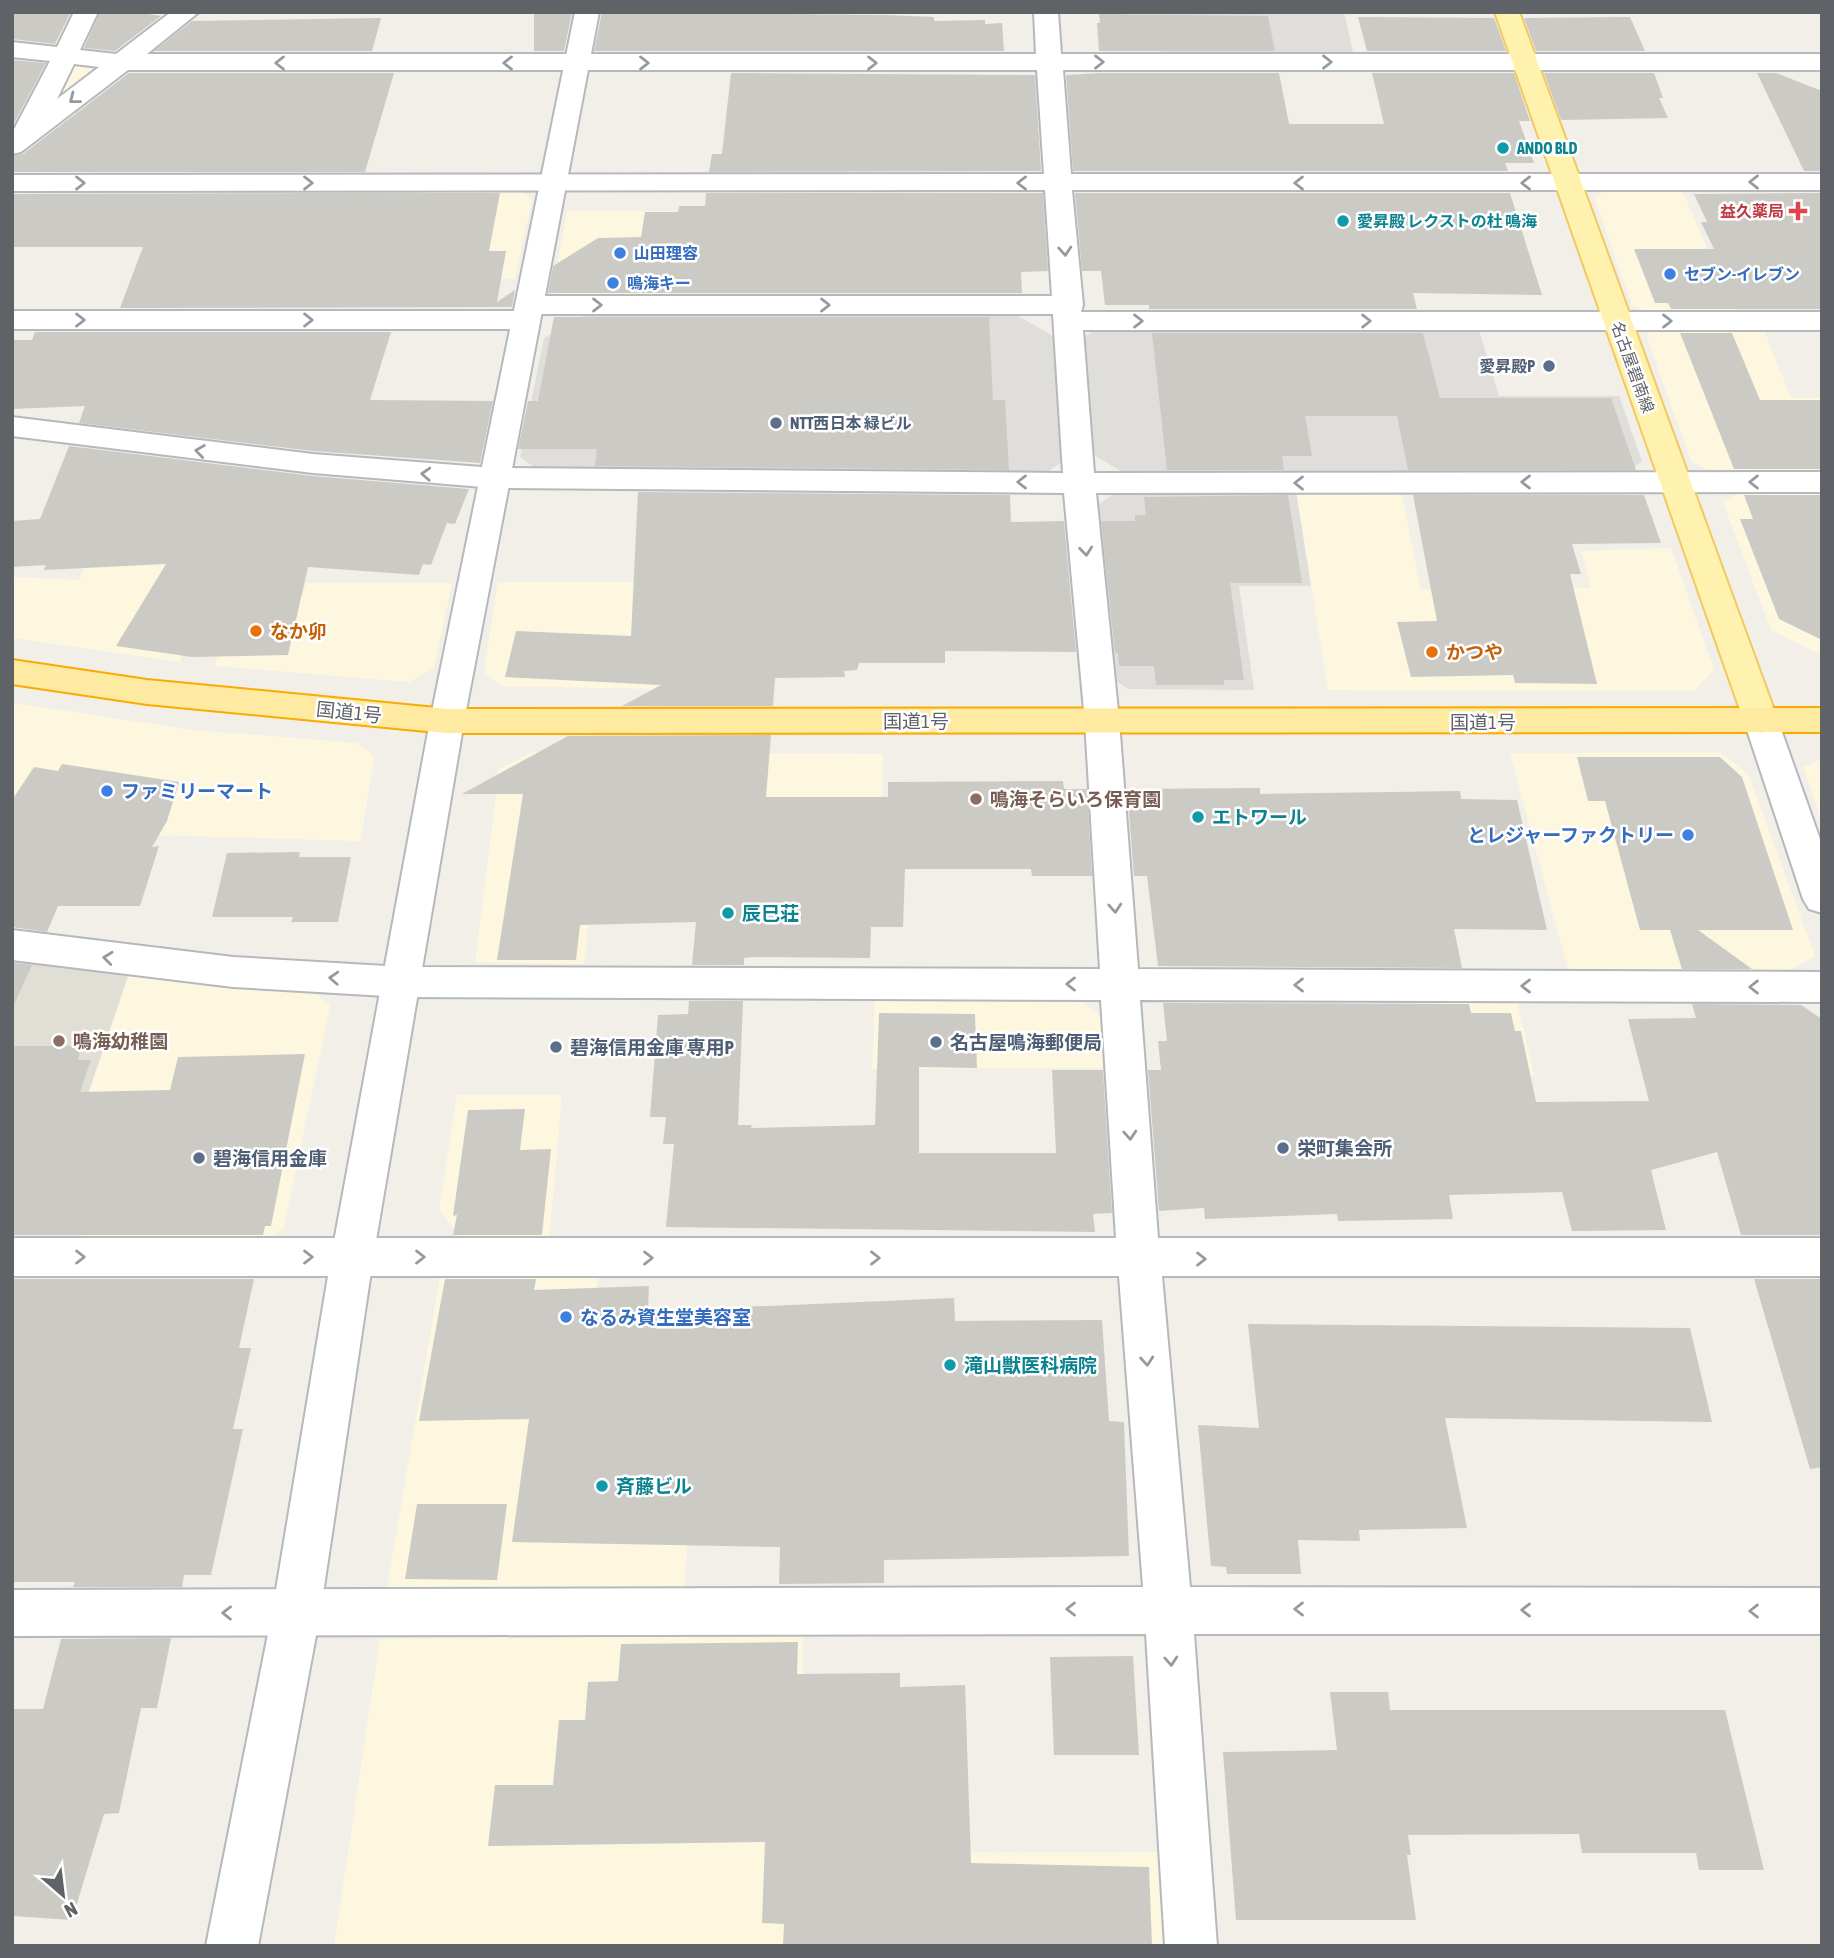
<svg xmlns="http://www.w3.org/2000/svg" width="1834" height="1958" viewBox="0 0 1834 1958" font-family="'Asap Condensed','Noto Sans JP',sans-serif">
<rect width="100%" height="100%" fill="#f1efe8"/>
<!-- commercial -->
<path fill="#fef7e0" d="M76 65 101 67 58 100 56 99 71 66Z
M518 190 532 199 515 279 407 280 428 191Z
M1608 190H1682L1736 315H1653L1632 305 1594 197Z
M567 211H674L665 298H568L552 291Z
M1657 328H1763L1791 398H1822V473H1714L1691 461 1646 335Z
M1296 491H1401L1421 589 1591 588 1581 551 1671 548 1714 670 1694 691 1328 690Z
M1740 492H1822V655L1771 630 1723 502Z
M99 525 217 544 180 662 12 638V577L80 580Z
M498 582H717L710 690 501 686 484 672Z
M306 583H452L434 668 409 682 215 666 232 598 303 596Z
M12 703 194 730 357 743 375 757 360 841 126 834 12 816Z
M533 752 883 754 881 861 595 862 584 964 475 962 499 769Z
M1720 752 1748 774 1815 956 1790 970H1568L1510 753Z
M1822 759V822L1803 767Z
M128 976 313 991 330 1006 284 1228 265 1240 80 1239 117 1105 84 1106Z
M875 1000 1081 1001 1100 1016 1105 1068 872 1069Z
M1433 1000 1517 1001 1534 1075H1450Z
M457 1095H562L549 1240H462L439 1209Z
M598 1275 587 1413 693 1409 685 1588H387L440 1276Z
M803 1635V1853L1160 1852 1166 1946H334L380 1639Z"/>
<!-- industrial -->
<path fill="#e0deda" d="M1155 12H1344L1354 56H1162Z
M592 311 1011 312 1055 337 1064 461 1047 472 537 469 520 457 544 338Z
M1478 327 1499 396H1619L1642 461 1627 472H1122L1094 455 1084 337 1099 328Z
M1119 491H1296L1311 586H1239L1254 690 1128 689 1115 680 1099 504Z"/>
<!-- education -->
<path fill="#e1ded6" d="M12 960 128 976 84 1106 12 1105Z"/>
<!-- building -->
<path fill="#cccac5" d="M12 12H71L55 44 12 39Z
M100 12H135L161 16 115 51 84 48Z
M534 12H572L564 51H534Z
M602 12 886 15 934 17V21L985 20V24L1002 23 1004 51H594Z
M1099 14 1268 16 1275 51H1099L1097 23H1100Z
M1358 17 1494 18 1506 51H1367Z
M1630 17 1645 51H1536L1524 18Z
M381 18 372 51H154L192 21Z
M12 60 46 63 12 127Z
M129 73H394L365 172H12V156L23 154Z
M731 73 1035 75 1041 171 709 172 712 154H722Z
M1101 73H1279L1289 124H1384L1372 73H1514L1530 121H1519L1534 163H1505L1508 171H1073L1066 75Z
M1544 73H1654L1663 98H1659L1668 118 1561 120Z
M1757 73H1776L1822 91V171H1804Z
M359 193H500L489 251H506L497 302 515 290 512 307 120 308 143 247H12V194Z
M706 193H1043L1048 271 1021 272 1022 293H548L553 266 598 238 641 237 645 212H678L679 206H705Z
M1075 193H1510L1542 295 1413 293 1417 309H1149V305H1105L1101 271H1082Z
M1822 193V309H1671L1668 303H1655L1634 249H1714L1701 222H1707L1694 194Z
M554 317H989L993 400H1005L1009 470 595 466 597 449H518L528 401H538Z
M35 332H391L370 400 493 401 480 463 313 451 79 423 85 406 12 409V340H32Z
M1152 333H1423L1440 398H1611L1636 470H1408L1397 416H1305L1312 456H1282L1284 470H1167Z
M1680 333H1732L1760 400H1822V469H1734Z
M69 446 313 476 469 489 455 524 447 523 431 565 423 564 419 575 308 567 288 655 192 657 116 646 166 564 44 570 46 565 12 567V521L40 519Z
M638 492 1010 495 1011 522 1064 521 1076 652 945 651V663H859L857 670 844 671 845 677 775 678 773 706H622L661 685 505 677 516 631 631 636Z
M1288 495 1302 583H1230L1244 680H1224V685H1156L1154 666H1119L1118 653H1115L1101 521H1135V515H1146L1144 497Z
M1413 495H1644L1661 543 1572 544 1581 574H1570L1597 684 1515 683 1513 675 1411 677 1397 622 1437 621Z
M1744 495H1822V640L1779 619 1740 519H1753Z
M771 735 766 797H888V782L1063 781 1064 789H1087L1092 876H1032L1031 869H905L903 927H871L870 958 756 957 744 958V965H692L696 922 580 925 576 960H497L523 794H462L568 736Z
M1577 757H1720L1742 777 1793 930H1698L1752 969H1682L1670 930H1640L1605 801H1588Z
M62 764 179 782 167 821 152 847 159 846 140 906H58L47 932 12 927V800L34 767 58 771Z
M1260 788V794L1460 791 1461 799 1517 800 1547 930 1454 929 1462 968 1158 966 1147 876H1134L1127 789Z
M300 852 299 857H351L338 922H291L293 917H212L227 853Z
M12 963 32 965 12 1009Z
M689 1001H743L738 1125H752L751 1128 875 1125 879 1013 975 1014 977 1068 919 1067V1153H1056L1052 1070H1103L1112 1213 1093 1214 1095 1232 666 1227 674 1144H663L666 1117H650L658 1015 688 1014Z
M1163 1003 1469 1004 1471 1013H1511L1515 1031H1521L1536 1102 1649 1101 1628 1019 1696 1018 1692 1004 1801 1005 1822 1019V1235H1741L1717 1152 1651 1170 1666 1230 1572 1231 1562 1192 1449 1195 1453 1219 1338 1221 1337 1214 1205 1219 1204 1208 1159 1211 1148 1070H1161L1158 1041H1167Z
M12 1046H81L78 1060H91L80 1092 170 1090 178 1057 305 1054 271 1226H265L263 1235H12Z
M525 1109 520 1150 551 1149 542 1235H453L457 1215 453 1216 468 1110Z
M12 1279H254L239 1348H251L233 1429H243L211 1575H184L182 1587H73L75 1582H12Z
M445 1279H536L534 1290 649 1286 648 1311 954 1298 955 1321 1102 1320 1109 1421 1124 1422 1129 1556 884 1560V1583L779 1584 780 1547 512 1542 529 1419 419 1421Z
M1754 1279H1822V1467L1810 1469Z
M1248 1324 1690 1328 1712 1422 1445 1418 1467 1528 1359 1530 1360 1541 1298 1540 1301 1574H1227L1226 1567 1211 1566 1198 1425 1259 1428Z
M417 1504H507L497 1580 405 1579Z
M171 1638 157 1708H141L119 1813 104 1814 72 1920 12 1916V1709H43L61 1639Z
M798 1642 797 1674 900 1673V1687L965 1685 971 1863 1149 1867 1152 1946H783L784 1924 762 1923 765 1842 488 1846 495 1785H553L559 1720H585L588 1682 618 1681 621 1644Z
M1133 1656 1139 1755H1054L1050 1657Z
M1330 1692H1388L1390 1710H1725L1764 1870H1699L1696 1853H1582L1579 1834 1408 1835 1411 1855H1407L1416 1920H1236L1223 1752 1337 1750Z"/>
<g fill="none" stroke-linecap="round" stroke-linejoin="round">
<defs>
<path id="minor" d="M74 12H98L80 50 116 54 171 12H199L147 54H1036L1034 12H1058L1061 54H1822V70H1063L1071 174H1822V190H1072L1083 305 1081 312H1822V330H1083L1094 473 1822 472V492L1096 493 1119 721 1138 969 1822 972V1002L1140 1000 1158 1238H1822V1276H1162L1190 1587 1822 1588V1634H1194L1217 1946H1165L1146 1634 12 1636V1590L1143 1587 1119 1276H12V1238H1116L1101 1000 403 997 233 987 12 960V930L233 957 403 967 1100 969 1085 721 1064 493 495 488 313 473 12 436V417L313 454 495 468 1063 473 1053 314H534L539 320 535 326 525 329H12V311H520L515 305 519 299 529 296H1052L1045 190 12 191V175L1044 174 1037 70H128L21 152 12 154V133L50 61 12 57V42L57 47ZM74 64 99 67 57 99Z
M1761 709 1773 712 1778 721 1822 845V913L1809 909 1803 899 1744 721 1749 712Z"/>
<path id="tertiary" d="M575 12H599L464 721 373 1258 320 1614 258 1946H206L272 1614 331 1258 430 721Z"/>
<path id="primary" d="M1495 12H1519L1778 721 1773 730 1761 733 1749 730 1744 721Z"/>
<path id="trunk" d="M12 660 147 680 447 709 1822 708V732L447 733 147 704 12 684Z"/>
</defs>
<!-- minor casing -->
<use href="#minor" stroke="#b5b8bc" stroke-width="4"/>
<!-- tertiary casing -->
<use href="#tertiary" stroke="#b5b8bc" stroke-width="4"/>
<!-- primary casing -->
<use href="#primary" stroke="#f2c960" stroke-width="4"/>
<!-- trunk casing -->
<use href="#trunk" stroke="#f9ab00" stroke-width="4"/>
<!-- minor -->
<use href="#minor" fill="#fff" fill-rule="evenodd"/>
<!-- tertiary -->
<use href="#tertiary" fill="#fff" fill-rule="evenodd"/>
<!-- primary -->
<use href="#primary" fill="#fff2af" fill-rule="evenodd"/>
<!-- trunk -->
<use href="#trunk" fill="#feeaa1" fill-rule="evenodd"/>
</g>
<!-- one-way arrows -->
<defs><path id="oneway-chevron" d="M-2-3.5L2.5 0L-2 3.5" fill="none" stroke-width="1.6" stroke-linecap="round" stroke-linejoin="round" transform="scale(1.75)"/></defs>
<g stroke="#979a9d">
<use href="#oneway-chevron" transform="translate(1099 62)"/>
<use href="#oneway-chevron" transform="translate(1327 62)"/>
<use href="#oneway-chevron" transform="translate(280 63) rotate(-180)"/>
<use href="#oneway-chevron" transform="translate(508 63) rotate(-180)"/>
<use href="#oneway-chevron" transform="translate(644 63)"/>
<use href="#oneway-chevron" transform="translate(872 63)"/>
<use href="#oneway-chevron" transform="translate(74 99) rotate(142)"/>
<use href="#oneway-chevron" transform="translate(1754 182) rotate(180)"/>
<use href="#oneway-chevron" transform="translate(80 183)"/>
<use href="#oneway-chevron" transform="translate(308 183)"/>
<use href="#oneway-chevron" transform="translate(1022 183) rotate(-180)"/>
<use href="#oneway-chevron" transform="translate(1299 183) rotate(180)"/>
<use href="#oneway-chevron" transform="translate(1526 183) rotate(180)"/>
<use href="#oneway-chevron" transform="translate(1065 251) rotate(86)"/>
<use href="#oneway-chevron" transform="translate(597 305)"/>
<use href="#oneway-chevron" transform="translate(825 305)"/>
<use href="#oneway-chevron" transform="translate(80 320)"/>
<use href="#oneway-chevron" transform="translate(308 320)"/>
<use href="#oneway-chevron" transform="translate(1138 321)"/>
<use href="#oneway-chevron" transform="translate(1366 321)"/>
<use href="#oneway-chevron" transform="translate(1667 321)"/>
<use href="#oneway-chevron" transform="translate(200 451) rotate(-172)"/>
<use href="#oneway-chevron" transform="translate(426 474) rotate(-177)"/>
<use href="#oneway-chevron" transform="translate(1022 482) rotate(-180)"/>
<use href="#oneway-chevron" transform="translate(1526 482) rotate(180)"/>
<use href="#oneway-chevron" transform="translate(1754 482) rotate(-180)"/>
<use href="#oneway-chevron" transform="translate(1299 483) rotate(180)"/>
<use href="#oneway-chevron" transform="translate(1086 551) rotate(84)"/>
<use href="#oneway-chevron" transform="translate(1115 908) rotate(86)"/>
<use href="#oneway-chevron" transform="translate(108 958) rotate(-174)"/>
<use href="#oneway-chevron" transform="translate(334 978) rotate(-177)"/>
<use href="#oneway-chevron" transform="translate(1071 984) rotate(-180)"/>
<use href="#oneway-chevron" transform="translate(1299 985) rotate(-180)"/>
<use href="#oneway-chevron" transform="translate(1526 986) rotate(-180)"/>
<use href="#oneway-chevron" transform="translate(1754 987) rotate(-180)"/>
<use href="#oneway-chevron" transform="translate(1130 1135) rotate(86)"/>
<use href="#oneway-chevron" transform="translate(80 1257)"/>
<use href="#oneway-chevron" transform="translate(308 1257)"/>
<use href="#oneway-chevron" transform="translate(420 1257)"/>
<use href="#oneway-chevron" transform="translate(648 1258)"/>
<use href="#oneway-chevron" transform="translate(875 1258)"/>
<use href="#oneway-chevron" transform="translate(1201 1259)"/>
<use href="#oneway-chevron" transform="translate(1147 1361) rotate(85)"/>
<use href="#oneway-chevron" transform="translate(1071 1609) rotate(180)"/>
<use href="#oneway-chevron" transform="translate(1299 1609) rotate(-180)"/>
<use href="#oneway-chevron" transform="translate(1526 1610) rotate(-180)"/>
<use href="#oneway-chevron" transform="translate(1754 1611) rotate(-180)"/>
<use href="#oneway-chevron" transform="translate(227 1613) rotate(-179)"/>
<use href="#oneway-chevron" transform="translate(1171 1661) rotate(86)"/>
</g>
<!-- markers -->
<g fill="#0f9aa8" stroke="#fff" stroke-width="2.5">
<circle cx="1503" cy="148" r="7"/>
<circle cx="1343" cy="221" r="7"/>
<circle cx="1198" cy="817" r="7"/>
<circle cx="728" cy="913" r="7"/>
<circle cx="950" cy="1365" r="7"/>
<circle cx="602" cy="1486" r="7"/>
</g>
<path fill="#e0444e" stroke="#fff" stroke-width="2.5" d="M1794.5 200.5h7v7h7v7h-7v7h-7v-7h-7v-7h7z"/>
<g fill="#3f7fe0" stroke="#fff" stroke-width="2.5">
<circle cx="620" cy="253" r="7"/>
<circle cx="1670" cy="274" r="7"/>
<circle cx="613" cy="283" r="7"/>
<circle cx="107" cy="791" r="7"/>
<circle cx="1688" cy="835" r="7"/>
<circle cx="566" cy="1317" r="7"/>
</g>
<g fill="#5c6f8a" stroke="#fff" stroke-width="2.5">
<circle cx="1549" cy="366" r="7"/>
<circle cx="776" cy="423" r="7"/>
<circle cx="936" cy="1042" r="7"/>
<circle cx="556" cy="1047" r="7"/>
<circle cx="1283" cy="1148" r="7"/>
<circle cx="199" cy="1158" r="7"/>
</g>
<g fill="#e8710a" stroke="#fff" stroke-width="2.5">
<circle cx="256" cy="631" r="7"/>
<circle cx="1432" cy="652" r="7"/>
</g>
<g fill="#8d6e63" stroke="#fff" stroke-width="2.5">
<circle cx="976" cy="799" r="7"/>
<circle cx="59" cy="1041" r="7"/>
</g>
<g text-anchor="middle" stroke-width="5" stroke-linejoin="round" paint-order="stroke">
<!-- far-culture labels -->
<g font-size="16" font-weight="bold" fill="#0d838f" stroke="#fff" text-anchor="start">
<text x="1517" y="154">ANDO BLD</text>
<text x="1357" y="227">愛昇殿 レクストの杜 鳴海</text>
</g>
<!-- far-health labels -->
<g font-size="16" font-weight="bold" fill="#be3a42" stroke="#fff" text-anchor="end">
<text x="1784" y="217">益久薬局</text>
</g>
<!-- far-shop labels -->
<g font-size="16" font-weight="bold" fill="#366cbe" stroke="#fff" text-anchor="start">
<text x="634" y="259">山田理容</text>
<text x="1684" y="280">セブン-イレブン</text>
<text x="627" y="289">鳴海キー</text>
</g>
<!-- far-service labels -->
<g font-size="16" font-weight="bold" fill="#4e5e75" stroke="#fff" text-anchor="end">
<text x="1535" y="372">愛昇殿P</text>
<text x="790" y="429" text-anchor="start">NTT西日本 緑ビル</text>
</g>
<!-- far-street labels -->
<g font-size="16" fill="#5f6368" stroke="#fff">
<text transform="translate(1633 367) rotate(70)" y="6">名古屋碧南線</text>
</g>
<!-- food labels -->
<g font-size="19" font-weight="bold" fill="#c56008" stroke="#fff" text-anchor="start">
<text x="270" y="638">なか卯</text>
<text x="1446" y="659">かつや</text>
</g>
<!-- street labels -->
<g font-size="19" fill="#5f6368" stroke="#fff">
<text transform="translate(349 712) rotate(6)" y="7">国道1号</text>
<text x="916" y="728">国道1号</text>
<text x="1483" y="729">国道1号</text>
</g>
<!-- shop labels -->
<g font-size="19" font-weight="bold" fill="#366cbe" stroke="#fff" text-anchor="start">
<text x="121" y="798">ファミリーマート</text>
<text x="1674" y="842" text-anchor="end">とレジャーファクトリー</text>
<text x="580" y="1324">なるみ資生堂美容室</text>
</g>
<!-- education labels -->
<g font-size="19" font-weight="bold" fill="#785e54" stroke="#fff" text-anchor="start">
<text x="990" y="806">鳴海そらいろ保育園</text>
<text x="73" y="1048">鳴海幼稚園</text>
</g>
<!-- culture labels -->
<g font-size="19" font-weight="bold" fill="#0d838f" stroke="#fff" text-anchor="start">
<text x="1212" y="824">エトワール</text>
<text x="742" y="920">辰巳荘</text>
<text x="964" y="1372">滝山獣医科病院</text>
<text x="616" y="1493">斉藤ビル</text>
</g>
<!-- service labels -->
<g font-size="19" font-weight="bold" fill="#4e5e75" stroke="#fff" text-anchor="start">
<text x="950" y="1049">名古屋鳴海郵便局</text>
<text x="570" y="1054">碧海信用金庫 専用P</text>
<text x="1297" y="1155">栄町集会所</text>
<text x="213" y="1165">碧海信用金庫</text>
</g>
</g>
<!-- border -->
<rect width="1834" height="1958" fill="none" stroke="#5f6368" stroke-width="28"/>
<!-- north arrow -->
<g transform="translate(63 1895) rotate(152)" stroke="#ffffff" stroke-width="5" paint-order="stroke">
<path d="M0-5L12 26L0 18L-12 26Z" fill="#5f6368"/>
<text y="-10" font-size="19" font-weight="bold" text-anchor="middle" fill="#5f6368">N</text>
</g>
</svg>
